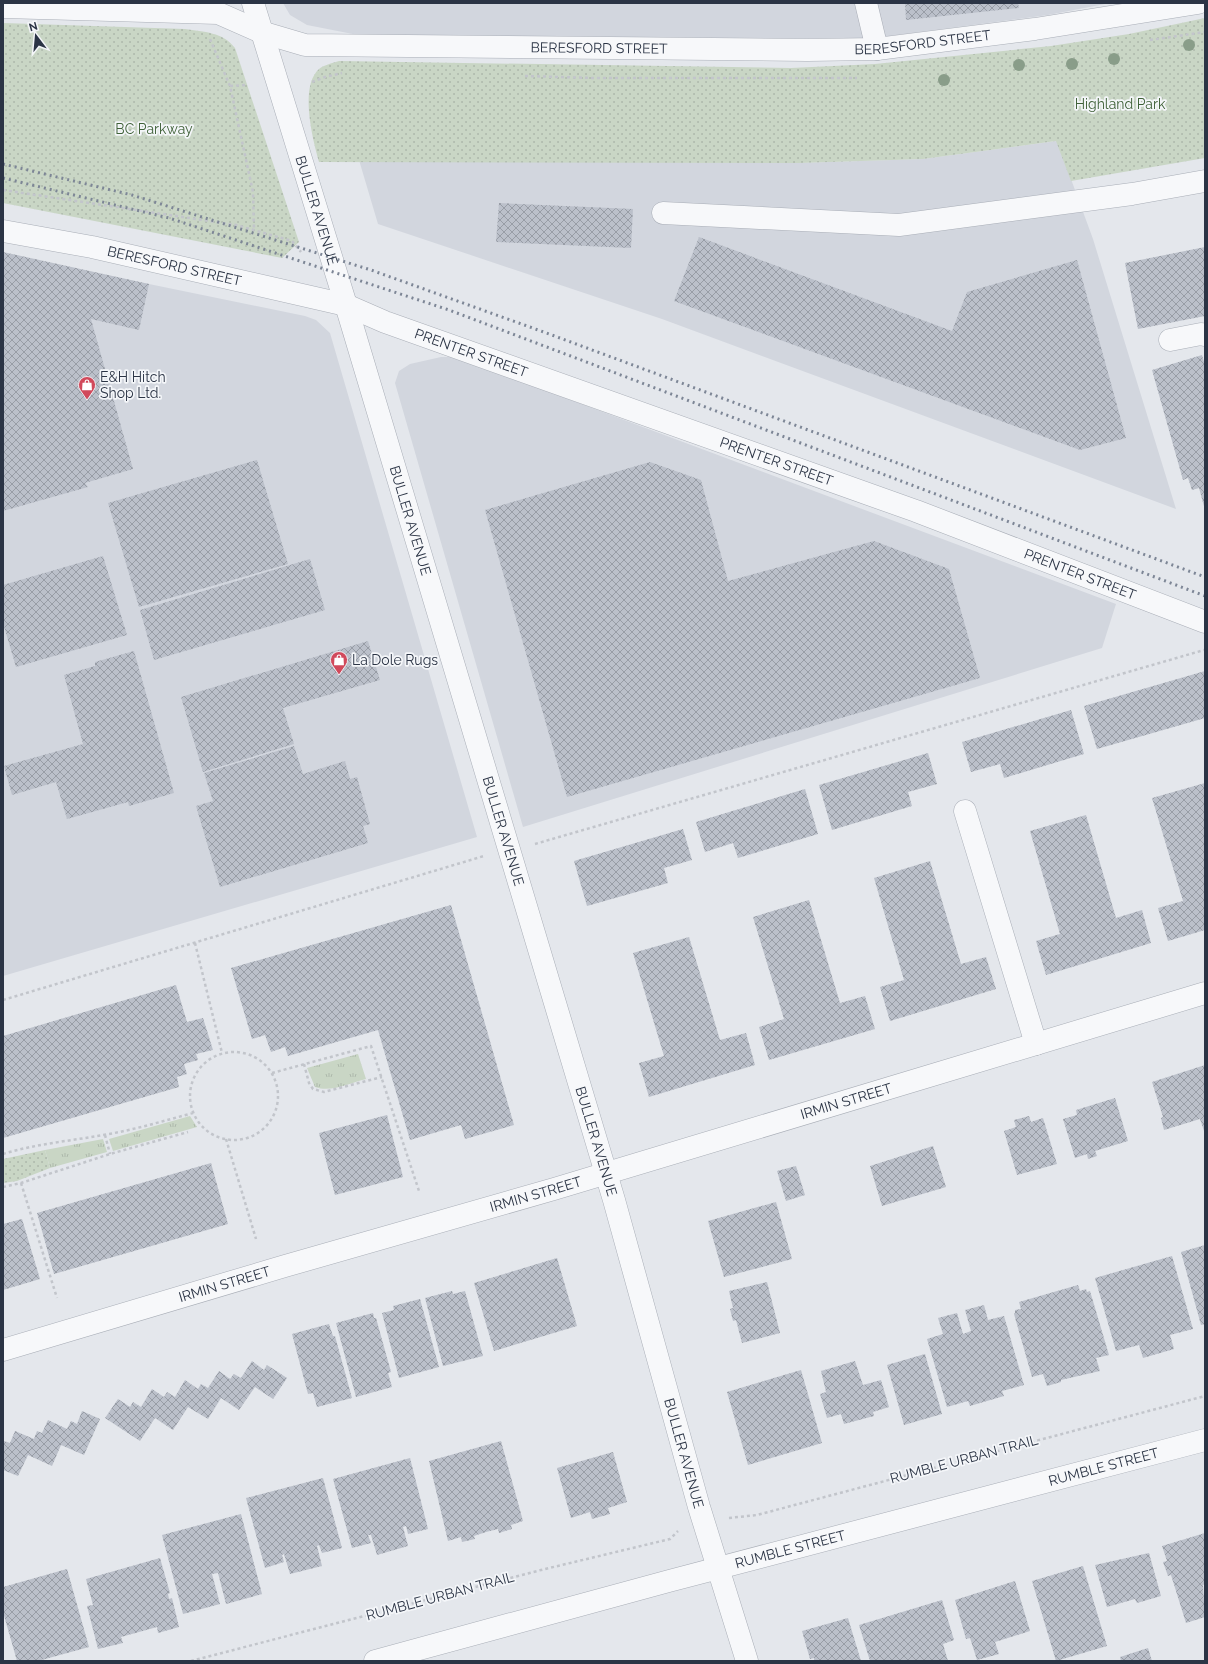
<svg xmlns="http://www.w3.org/2000/svg" width="1208" height="1664" viewBox="0 0 1208 1664" font-family="Raleway,sans-serif">
<defs>
<pattern id="grass-tufts" width="24" height="20" patternUnits="userSpaceOnUse"><rect width="24" height="20" fill="#c9d6c5"/><path d="M3 7l-1-3M5 7V3M7 7l1-3M15 17l-1-3M17 17v-4M19 17l1-3" fill="none" stroke="#adb8ab"/></pattern>
<pattern id="park-dots" width="8" height="8" patternUnits="userSpaceOnUse"><rect width="8" height="8" fill="#c9d6c5"/><path d="M2 2h.1M6 6h.1" fill="none" stroke="#adb8ab" stroke-width="1.8" stroke-linecap="round"/></pattern>
<pattern id="building-cross-hatch" width="8" height="8" patternUnits="userSpaceOnUse"><rect width="8" height="8" fill="#bbc0ca"/><path d="M0 0l8 8M0 8l8-8" fill="none" stroke="#989da6"/></pattern>
</defs>
<rect width="100%" height="100%" fill="#e4e7ec"/>
<!-- built -->
<path fill="#d2d6de" d="M283 3H1110L1048 15 874 38H778L358 35 307 25 290 15Z
M1057 141 1093 239 1176 509 662 319 378 224 359 160 799 163 923 159Z
M3 254 305 316 316 320 330 333 477 837 3 976Z
M441 357H456L1116 604 1102 648 523 827 395 383 399 371 410 364Z"/>
<!-- grass -->
<path fill="url(#grass-tufts)" d="M358 1054 366 1079C350 1083 331 1093 315 1087L307 1068Z
M190 1116 197 1127 113 1151 109 1139Z
M103 1139 107 1152 50 1168 45 1150Z"/>
<!-- park -->
<path fill="url(#park-dots)" d="M1205 18V158L1071 181 1056 141 923 159 799 163 319 162C313 140 299 87 319 69 324 65 333 63 339 61L791 68 875 64 1051 46 1129 34Z
M3 23 185 29C204 32 223 32 235 48L299 242 282 258 3 203Z
M45 1150 50 1168 17 1181 3 1183V1159Z"/>
<!-- building -->
<path fill="url(#building-cross-hatch)" d="M905 3H1018L1019 8 906 20Z
M499 203 633 209 631 248 496 242Z
M699 237 952 331 967 292 1077 260 1126 438 1080 450 674 301Z
M1205 247V316L1138 329 1125 263Z
M3 252 149 284 139 330 91 319 133 469 85 483 88 487 3 511Z
M1202 355 1205 365V510L1199 488 1192 490 1188 478 1183 480 1152 370Z
M257 460 288 564 139 607 108 503Z
M650 462 701 480 728 581 874 541 949 569 980 678 567 797 485 510Z
M103 556 127 635 16 667 3 623V585Z
M310 559 325 610 154 660 140 610Z
M368 641 380 680 283 708 294 744 203 772 181 697Z
M134 651 174 793 129 806 128 802 67 819 56 782 12 795 4 766 83 744 64 675 95 666V662Z
M1205 671V718L1097 749 1084 706Z
M1071 710 1084 754 1004 778 1000 764 971 772 962 742Z
M294 746 303 774 345 761 350 779 357 777 370 824 363 826 368 843 220 887 196 806 213 801 204 773Z
M928 753 937 784 908 792 912 806 832 830 819 785Z
M1205 783V930L1168 941 1158 908 1183 901 1152 798Z
M805 789 818 834 738 858 733 843 705 852 696 822Z
M1086 815 1116 918 1142 910 1151 943 1046 975 1036 941 1060 934 1030 831Z
M683 829 692 860 664 868 668 883 587 906 574 861Z
M930 861 961 964 986 957 996 989 890 1021 880 987 904 980 874 878Z
M809 900 840 1003 865 996 875 1029 769 1060 759 1027 784 1019 753 917Z
M451 905 514 1125 465 1139 461 1125 410 1140 378 1030 288 1056 285 1047 271 1052 265 1035 252 1039 231 968Z
M689 937 720 1040 746 1033 755 1065 649 1097 639 1063 664 1056 633 953Z
M176 985 187 1022 203 1018 213 1050 196 1054 198 1060 184 1064 187 1074 177 1077 179 1087 3 1138V1036Z
M1205 1065V1134L1200 1119 1164 1130 1161 1118 1163 1117 1152 1082Z
M1115 1098 1128 1141 1095 1151 1097 1156 1088 1159 1087 1154 1075 1158 1063 1119 1077 1115 1076 1110Z
M387 1115 403 1177 335 1195 319 1133Z
M1029 1116 1031 1122 1043 1118 1057 1164 1017 1175 1004 1131 1016 1127 1014 1120Z
M933 1146 946 1187 882 1206 870 1166Z
M211 1163 228 1224 54 1274 37 1213Z
M796 1166 805 1195 786 1201 777 1171Z
M776 1202 792 1259 724 1277 708 1221Z
M22 1219 40 1279 3 1290V1224Z
M1205 1245V1324L1201 1325 1181 1252Z
M1172 1256 1193 1329 1170 1335 1174 1349 1143 1358 1139 1345 1116 1351 1095 1278Z
M557 1258 577 1326 494 1351 474 1283Z
M767 1282 780 1333 742 1343 736 1320 733 1321 730 1309 733 1308 729 1291Z
M1078 1285 1080 1291 1086 1289 1087 1292 1090 1291 1109 1355 1096 1358 1100 1371 1061 1380V1382L1047 1386 1043 1374 1032 1377 1014 1314 1015 1313V1310L1021 1309 1019 1302Z
M452 1291 453 1294 465 1291 483 1356 443 1366 425 1298Z
M420 1299 439 1367 399 1378 382 1313 394 1310 393 1306Z
M984 1305 988 1320 1004 1316 1024 1385 1002 1391 1004 1396 970 1406 968 1401 947 1407 927 1339 943 1334 938 1318 957 1313 963 1334 971 1331 965 1310Z
M373 1313 374 1318H376L391 1372 388 1373 392 1387 356 1397 336 1323Z
M329 1324 333 1336H335L352 1398 317 1407 313 1393 308 1394 292 1334Z
M925 1354 942 1414 904 1425 887 1365Z
M252 1361 264 1370 267 1365 287 1378 273 1399 255 1387 239 1410 221 1398 208 1419 188 1407 173 1430 155 1418 140 1441 105 1418 118 1399 130 1407 133 1402 141 1407 152 1389 164 1397 167 1392 175 1397 185 1380 198 1389 201 1384 208 1388 219 1371 230 1379 234 1374 241 1378Z
M855 1361 863 1385 881 1380 889 1407 873 1412 874 1416 844 1424 841 1414 827 1418 820 1394 826 1392 821 1371Z
M801 1370 822 1443 748 1465 727 1392Z
M82 1411 100 1419 84 1455 61 1445 52 1466 28 1455 18 1476 3 1470V1442L4 1441 10 1443 15 1431 34 1439 37 1431 42 1433 48 1420 67 1429 71 1421 77 1424Z
M501 1441 523 1521 511 1525 512 1529 499 1533 498 1529 486 1532 474 1536 475 1539 462 1542 461 1537 448 1541 429 1461Z
M613 1452 627 1502 608 1508 610 1514 592 1519 590 1512 571 1518 557 1468Z
M410 1458 428 1529 408 1534 406 1526 403 1527 408 1546 377 1555 371 1535H368L371 1543 352 1548 333 1479Z
M323 1478 342 1548 322 1553 319 1545 317 1546 322 1566 290 1574 284 1554 282 1555 284 1562 265 1568 246 1498Z
M241 1514 262 1594 226 1604 218 1573 212 1574 220 1604 183 1614 162 1535Z
M1205 1533V1584L1203 1585 1205 1617 1186 1623 1171 1575 1168 1576 1163 1562 1167 1561 1162 1546Z
M1149 1553 1161 1596 1137 1603 1135 1599 1107 1607 1095 1565Z
M160 1558 170 1593 168 1594 169 1599 172 1598 179 1627 158 1633 157 1627 121 1637 123 1643 98 1649 87 1606 93 1605 86 1579Z
M1083 1566 1107 1646 1056 1661 1032 1581Z
M67 1569 89 1647 38 1661H17L3 1612V1587Z
M1015 1581 1030 1631 995 1642 999 1654 977 1660 970 1638 966 1639 955 1600Z
M942 1600 954 1640 943 1644 948 1661H870L859 1625Z
M848 1618 861 1661H814V1658L810 1659 802 1631Z
M1148 1648 1152 1661H1121L1120 1657Z"/>
<g fill="none" stroke-linecap="round" stroke-linejoin="round">
<defs>
<g id="minor">
<path id="s1" d="M253 3 346 305 614 1200 699 1507 747 1661"/>
<path d="M866 3 877 49"/>
<path id="s2" d="M3 7 218 13 261 32 305 45 807 50 877 49 1035 29 1198 3"/>
<path d="M663 213 899 225 1132 194 1205 181"/>
<path id="s3" d="M3 231 92 247 346 305 385 322 916 511 1205 622"/>
<path d="M1170 340 1201 334 1205 335"/>
<path d="M965 811 1036 1044"/>
<path id="s4" d="M3 1350 285 1266 554 1189 1205 993"/>
<path id="s5" d="M375 1661 669 1581 1205 1440"/>
</g>
</defs>
<!-- minor casing -->
<use href="#minor" stroke="#a9aeb7" stroke-width="23"/>
<!-- path -->
<path stroke="#c2c5cb" stroke-width="2.5" stroke-dasharray="3 3" stroke-linecap="butt" d="M210 39 230 86 253 192 254 230
M1150 40 1205 32
M525 76 593 78H857
M312 82 325 77 342 73
M230 86 246 85
M3 190 236 225 292 241 301 252
M535 844 1204 650
M195 943 222 1053
M3 1000 484 856
M190 1096a44 44 0 1 1 88 0a44 44 0 1 1-88 0Z
M304 1064 309 1083 313 1089 324 1092 382 1077
M272 1073 371 1046 419 1191
M105 1135 110 1154
M226 1139 256 1239
M3 1154C35 1144 70 1141 103 1135 134 1130 163 1121 193 1113
M21 1183 57 1298
M3 1187 21 1183 110 1154 188 1132
M729 1518 757 1515 1205 1396
M191 1661 541 1570 670 1539 678 1531"/>
<!-- minor -->
<use href="#minor" stroke="#f7f8fa" stroke-width="22"/>
<!-- rail -->
<path stroke="#7d8696" stroke-width="3" stroke-dasharray="2 4" stroke-linecap="butt" d="M3 164 132 195 371 270 541 331 1205 577
M3 178 169 218 449 310 1205 596"/>
</g>
<!-- trees -->
<g fill="#899d89">
<circle cx="1189" cy="45" r="6"/>
<circle cx="1114" cy="59" r="6"/>
<circle cx="1072" cy="64" r="6"/>
<circle cx="1019" cy="65" r="6"/>
<circle cx="944" cy="80" r="6"/>
</g>
<!-- icons -->
<defs>
<symbol id="shop-pin" viewBox="-11 -11 22 30"><path d="M0 17L-7.5 6A9.5 9.5 0 1 1 7.5 6Z" fill="#d1495b" stroke="#f4f6f9"/><path d="M-5-2.5h2.3a2.7 3.5 0 0 1 5.4 0H5L5.5 6h-11ZM-1.5-2.5h3a1.5 2.3 0 0 0-3 0Z" fill="#fff"/></symbol>
</defs>
<g fill-rule="evenodd">
<use href="#shop-pin" x="77" y="375" width="20" height="27"/>
<use href="#shop-pin" x="329" y="650" width="20" height="27"/>
</g>
<g text-anchor="middle" stroke-width="3.5" stroke-linejoin="round" paint-order="stroke">
<!-- street labels -->
<g font-size="14" fill="#2b3445" stroke="#f4f6f9">
<text dy="5" stroke="none"><textPath href="#s2" startOffset="926">BERESFORD STREET</textPath></text>
<text dy="5" stroke="none"><textPath href="#s2" startOffset="602">BERESFORD STREET</textPath></text>
<text dy="5" stroke="none"><textPath href="#s1" startOffset="217">BULLER AVENUE</textPath></text>
<text dy="5" stroke="none"><textPath href="#s3" startOffset="175">BERESFORD STREET</textPath></text>
<text dy="5" stroke="none"><textPath href="#s3" startOffset="485">PRENTER STREET</textPath></text>
<text dy="5" stroke="none"><textPath href="#s3" startOffset="809">PRENTER STREET</textPath></text>
<text dy="5" stroke="none"><textPath href="#s1" startOffset="541">BULLER AVENUE</textPath></text>
<text dy="5" stroke="none"><textPath href="#s3" startOffset="1133">PRENTER STREET</textPath></text>
<text dy="5" stroke="none"><textPath href="#s1" startOffset="865">BULLER AVENUE</textPath></text>
<text dy="5" stroke="none"><textPath href="#s4" startOffset="879">IRMIN STREET</textPath></text>
<text dy="5" stroke="none"><textPath href="#s1" startOffset="1189">BULLER AVENUE</textPath></text>
<text dy="5" stroke="none"><textPath href="#s4" startOffset="555">IRMIN STREET</textPath></text>
<text dy="5" stroke="none"><textPath href="#s4" startOffset="231">IRMIN STREET</textPath></text>
<text dy="5" stroke="none"><textPath href="#s1" startOffset="1513">BULLER AVENUE</textPath></text>
<text transform="translate(964 1459) rotate(-15)" y="5">RUMBLE URBAN TRAIL</text>
<text dy="5" stroke="none"><textPath href="#s5" startOffset="754">RUMBLE STREET</textPath></text>
<text dy="5" stroke="none"><textPath href="#s5" startOffset="430">RUMBLE STREET</textPath></text>
<text transform="translate(440 1596) rotate(-15)" y="5">RUMBLE URBAN TRAIL</text>
</g>
<!-- park labels -->
<g font-size="14" fill="#3f6138" stroke="#f4f6f9">
<text x="1120" y="109">Highland Park</text>
<text x="154" y="134">BC Parkway</text>
</g>
<!-- poi labels -->
<g font-size="14" fill="#2b3445" stroke="#f4f6f9" text-anchor="start">
<text x="100" y="382">E&amp;H Hitch<tspan x="100" dy="16">Shop Ltd.</tspan></text>
<text x="352" y="665">La Dole Rugs</text>
</g>
</g>
<!-- border -->
<rect width="1208" height="1664" fill="none" stroke="#2b3445" stroke-width="8"/>
<!-- north arrow -->
<g transform="translate(36 36) rotate(344)" stroke="#f4f6f9" stroke-width="3" paint-order="stroke">
<path d="M0-3L7 15L0 10L-7 15Z" fill="#2b3445"/>
<text y="-6" font-size="11" font-weight="bold" text-anchor="middle" fill="#2b3445">N</text>
</g>
</svg>
